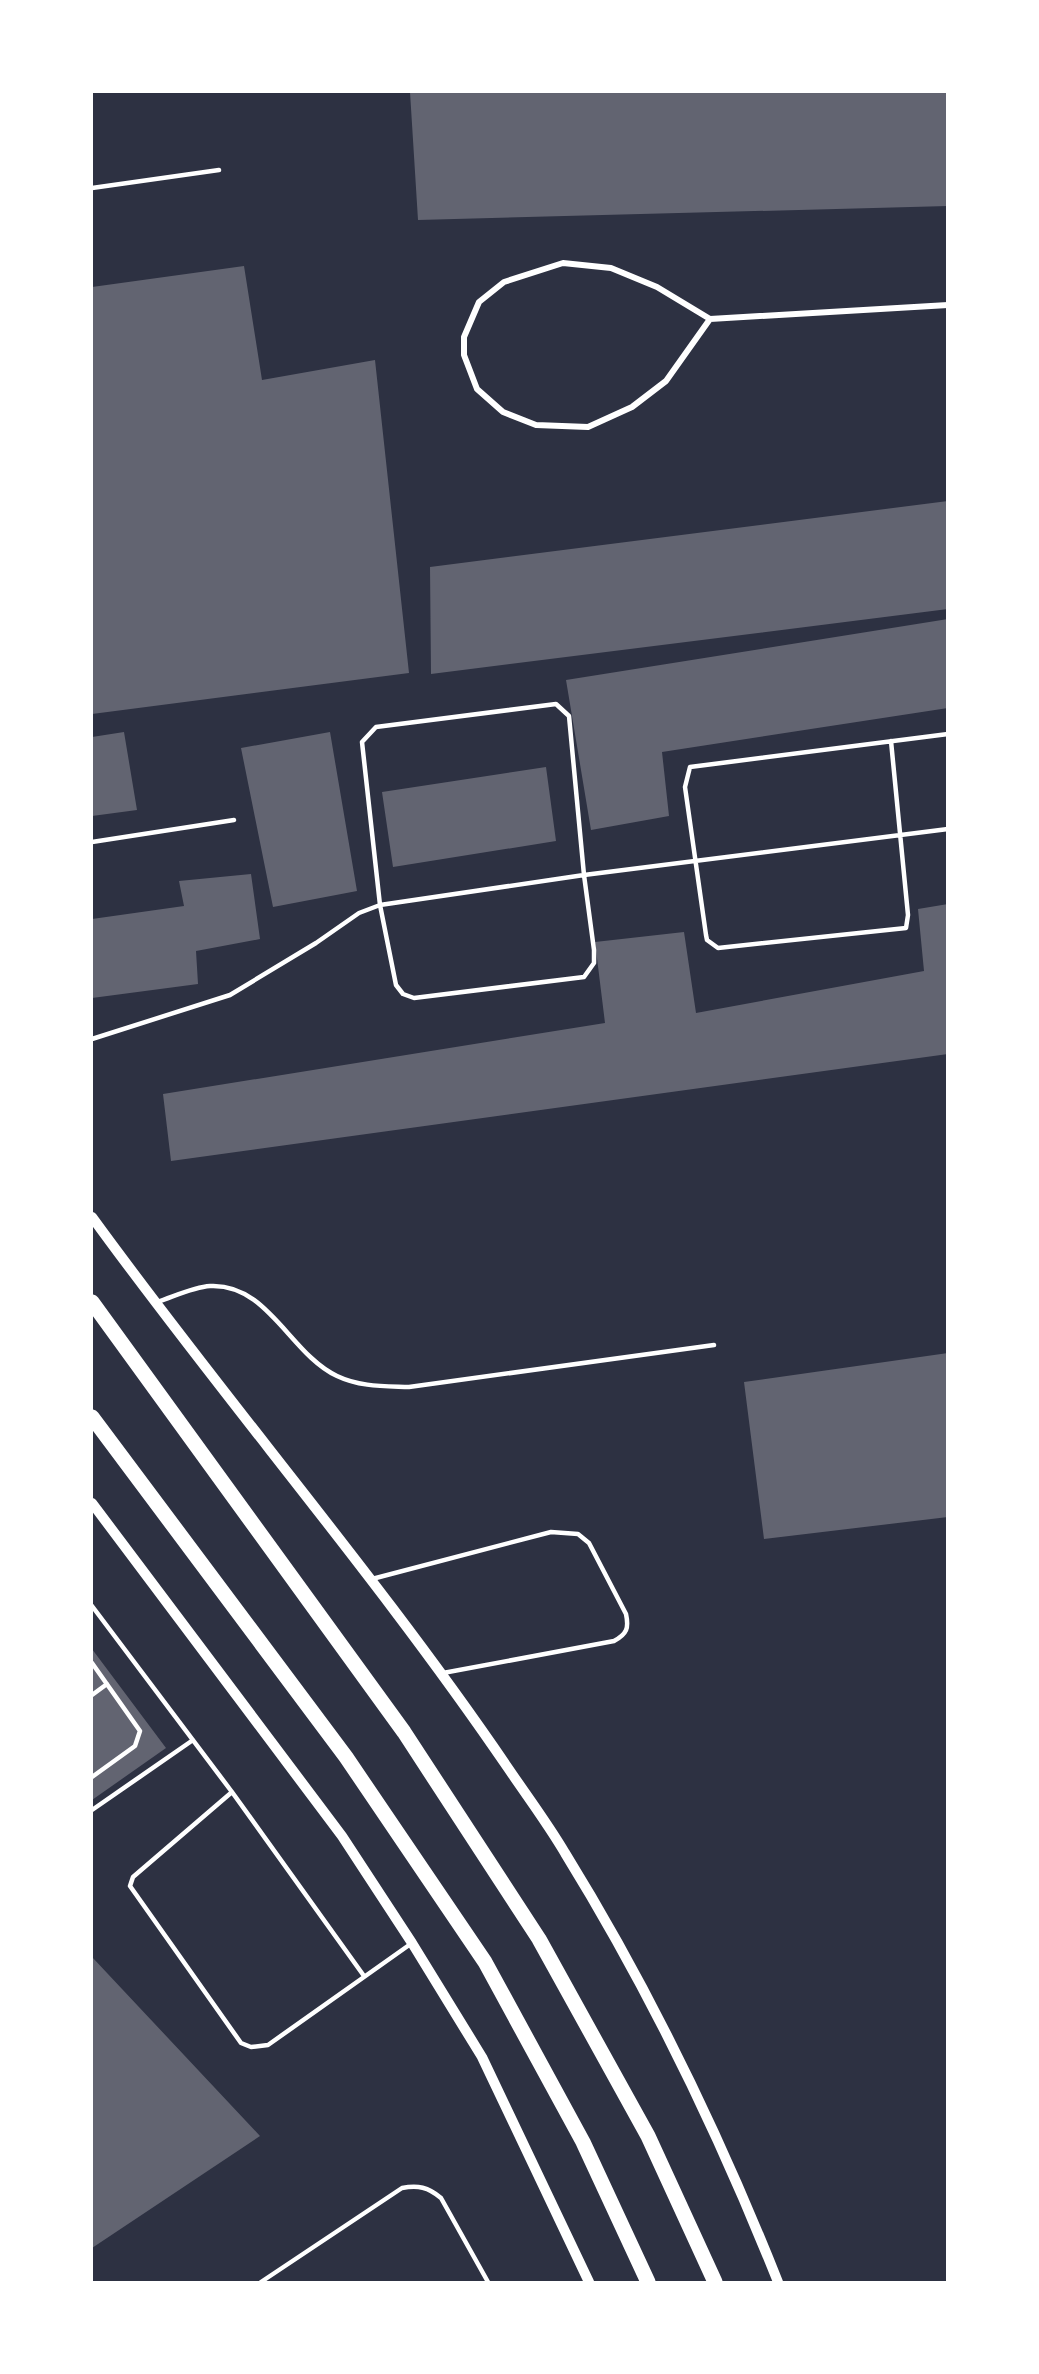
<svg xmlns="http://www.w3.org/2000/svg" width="1039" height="2374" viewBox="0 0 1039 2374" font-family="'Exo 2',sans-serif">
<rect width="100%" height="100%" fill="#2d3142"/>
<!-- building -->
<path fill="#626471" d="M410 92H948V206L418 220Z
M244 266 262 380 375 360 409 673 92 714V287Z
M948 501V609L431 674 430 567Z
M948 619V708L662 752 669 816 591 830 566 680Z
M124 732 137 810 92 816V737Z
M330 732 357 891 273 907 241 748Z
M546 767 556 841 393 867 382 792Z
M251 874 260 939 196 951 198 984 92 998V919L184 906 179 881Z
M948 904V1054L171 1161 163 1094 605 1023 595 942 684 932 696 1013 924 971 918 909Z
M948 1353V1517L764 1539 744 1382Z
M92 1649 166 1748 92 1800Z
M92 1957 260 2136 92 2248Z"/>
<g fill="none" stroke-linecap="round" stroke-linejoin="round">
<!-- service -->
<path stroke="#fff" stroke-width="4.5" d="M92 188 219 170
M556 704 569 716 584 875 594 950V963L584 977 414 998 403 994 396 985 380 905 362 742 376 727Z
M891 741 908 915 906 928 718 948 707 940 706 935 685 787 690 767 948 734
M92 842 234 820
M92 1039 230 995 316 943 359 913 380 905 584 875 948 829
M157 1302C173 1297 193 1287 210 1286 268 1283 290 1354 337 1376 360 1387 384 1386 409 1387L714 1345
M372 1579 551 1532 578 1534 589 1543 626 1614C629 1628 627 1634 614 1641L443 1673
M92 1606 232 1792 364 1976
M92 1663 140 1731 135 1746 92 1777
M92 1695 107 1684
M232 1792 133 1877 130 1886 241 2043 251 2047 268 2045 412 1943
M92 1810 193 1740
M261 2282 402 2188C418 2185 428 2187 441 2198L488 2282"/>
<!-- minor -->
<path stroke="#fff" stroke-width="6" d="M710 319 666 381 632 407 588 427 536 425 503 412 477 389 464 355V337L479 302 504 282 563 263 611 268 657 287 710 319 948 305"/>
<!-- tertiary -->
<path stroke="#fff" stroke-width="10" d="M92 1217C227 1403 378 1577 508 1768 527 1796 548 1824 565 1853 649 1989 719 2134 778 2282
M92 1503 342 1836 412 1943 482 2057 589 2282"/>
<!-- primary -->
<path stroke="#fff" stroke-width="15" d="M92 1302 404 1732 539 1939 648 2136 715 2282
M92 1417 346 1757 485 1962 583 2142 648 2282"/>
</g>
<!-- border -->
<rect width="1039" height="2374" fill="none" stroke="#ffffff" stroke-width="186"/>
</svg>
